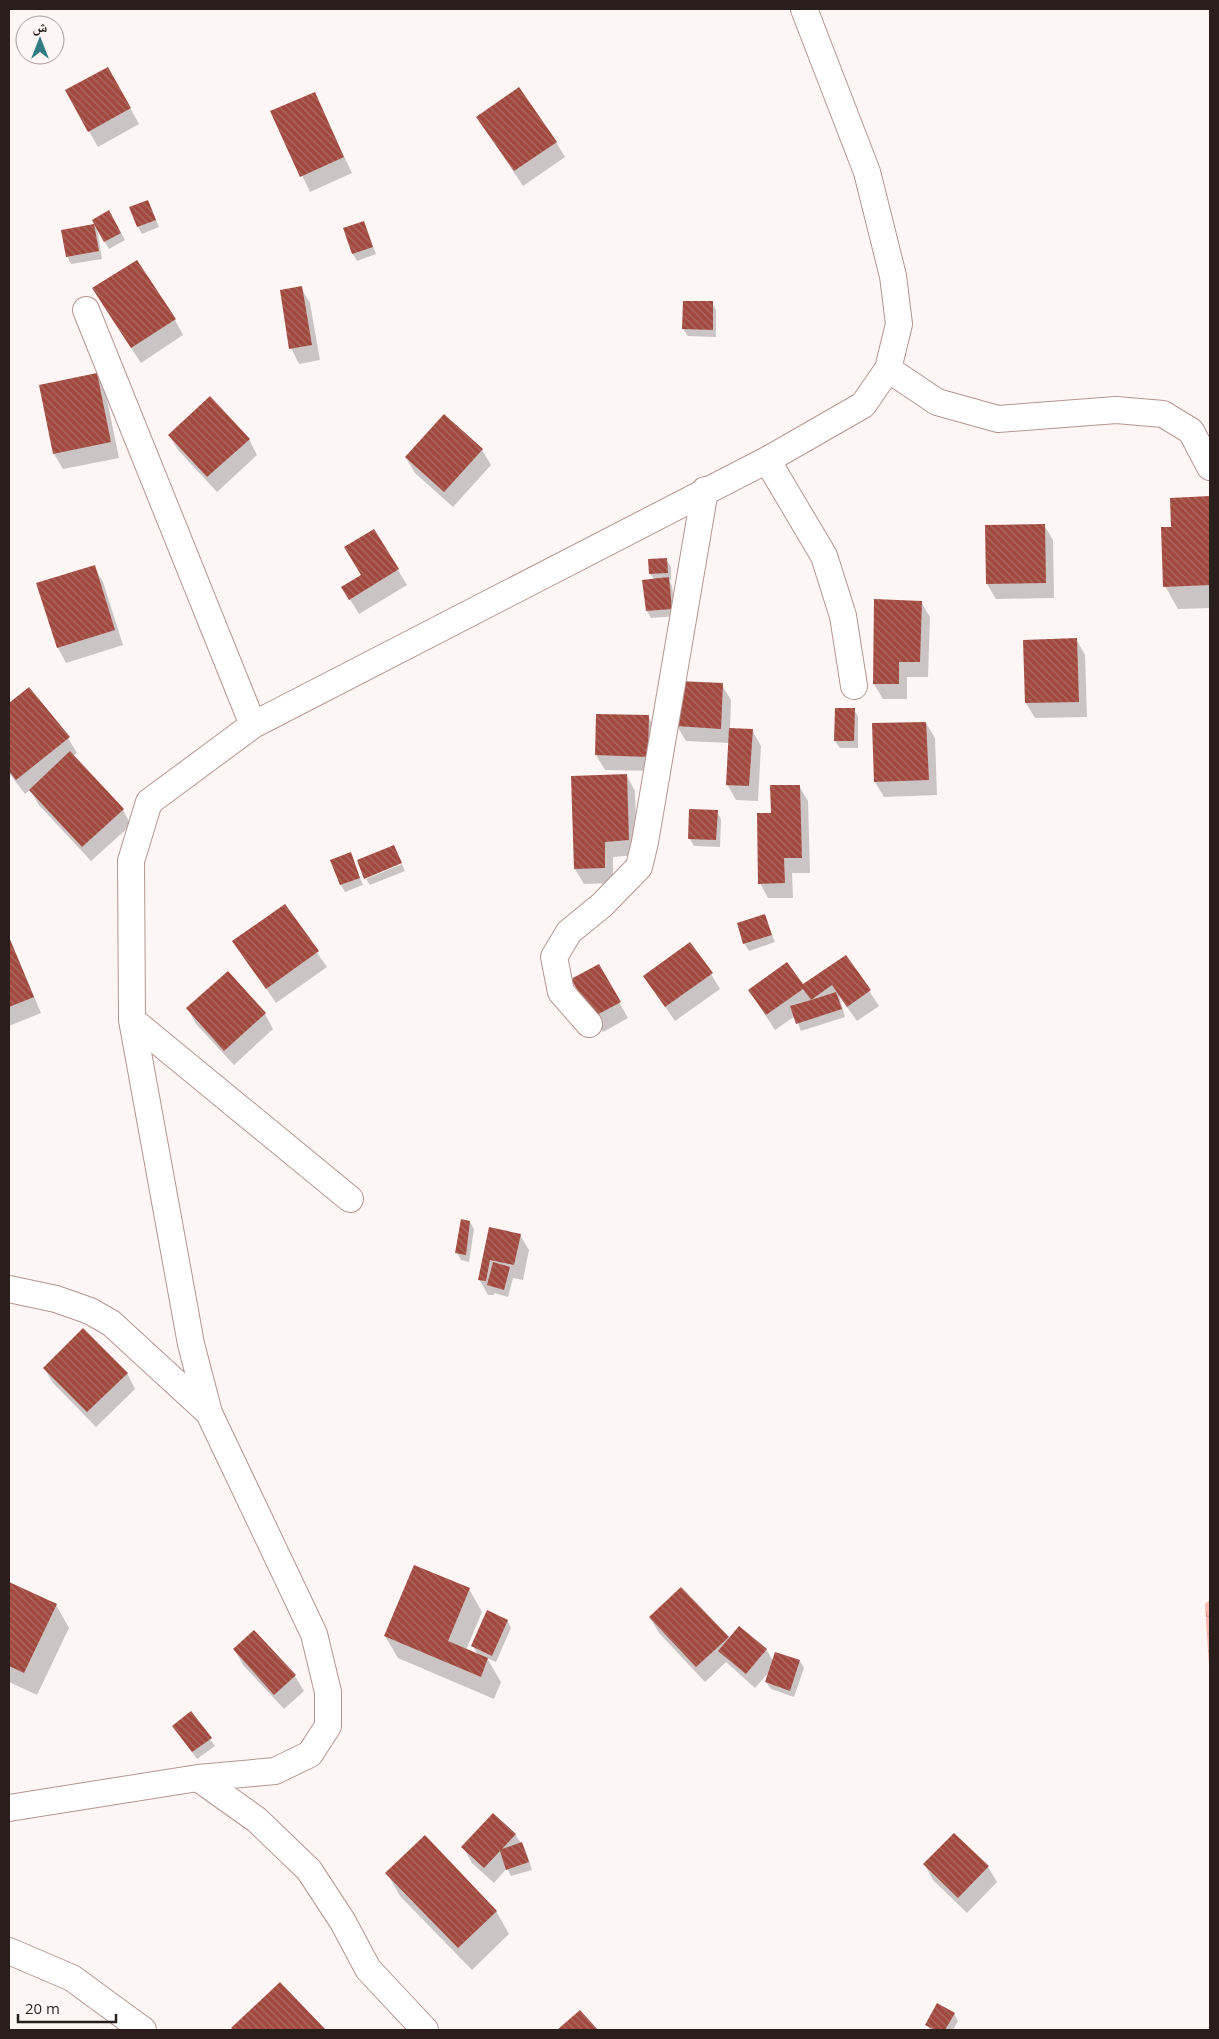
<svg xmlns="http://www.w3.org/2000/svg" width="1219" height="2039" viewBox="0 0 1219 2039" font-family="'Open Sans','Noto Naskh Arabic',sans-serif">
<defs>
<pattern id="wetland-marsh" width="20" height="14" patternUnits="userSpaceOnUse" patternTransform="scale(1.25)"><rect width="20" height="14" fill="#fdbab0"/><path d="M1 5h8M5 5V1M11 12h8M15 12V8" fill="none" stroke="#d99f97"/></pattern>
<pattern id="building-back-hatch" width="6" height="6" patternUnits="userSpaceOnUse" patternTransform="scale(1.25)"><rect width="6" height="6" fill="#a2493f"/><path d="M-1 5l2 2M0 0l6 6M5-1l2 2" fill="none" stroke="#ab6c64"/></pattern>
</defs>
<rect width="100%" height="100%" fill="#fdf6f5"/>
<!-- wetland -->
<path fill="url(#wetland-marsh)" d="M1210 1600V1682L1205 1604Z"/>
<!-- shadow -->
<path fill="#0003" d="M108 68 139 124 98 147 66 91Z
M314 93 352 173 310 192 272 112Z
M478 118 556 142 565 157 523 186Z
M148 201 159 227 142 234 138 227Z
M109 212 125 240 109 249 97 228 102 259 71 264 67 256 63 231 96 225Z
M364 222 376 254 357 261 353 254Z
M301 288 310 303 320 360 299 364 291 348Z
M684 302 712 303 716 310V337L688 336 683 329Z
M102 304 175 320 183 335 141 363Z
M97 375 105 390 119 458 63 469 54 454Z
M444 416 482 450 491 465 453 507 415 473 406 458Z
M169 435 249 439 257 455 217 492 178 450Z
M1210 497V608L1178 609 1165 586 1172 529 1171 499Z
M1044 525 1053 540 1054 598 996 599 987 584Z
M374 531 407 585 359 614 343 588 363 575Z
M666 559 671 567V580H669L672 586 676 616 651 618 647 611 654 580 650 573Z
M94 567 103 582 123 645 66 663 58 648 38 584Z
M921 602 930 617 928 677H907V699H883L874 684Z
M1076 639 1085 655 1087 717 1035 718 1026 703Z
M722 685 731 700 730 729 752 730 761 746 758 801 736 800 727 784 729 743 686 741 677 726Z
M29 688 68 738 77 753 73 756 123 810 131 825 91 861 39 805 30 790 25 794 9 773V704Z
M836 709H854L858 717V748H840L835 741Z
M597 715 648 716 657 732V771L605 770 596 755Z
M926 723 935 738 937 795 884 797 875 782 873 724Z
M627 776 635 791 637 855 613 857V883L584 884 575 869Z
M799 786 808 801 810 873H792L793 898H768L760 883 772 814Z
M717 812 721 819 720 847 694 846 690 839Z
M350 854 363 885 345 892 341 885Z
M402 864 405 871 370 885 366 879Z
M284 906 327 967 276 1003 234 941Z
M764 915 775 942 749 951 744 943Z
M9 937 41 1013 9 1026Z
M846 956 879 1006 857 1021 839 996 845 1017 801 1031 795 1016 775 1030 749 990 803 986Z
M598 965 628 1018 603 1032 573 980Z
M711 974 720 989 675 1021 644 976Z
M188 1009 265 1014 273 1029 234 1065 196 1024Z
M470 1222 474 1229 469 1262 461 1260 457 1253Z
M490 1229 520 1235 529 1250 523 1280 513 1278 508 1297 494 1293V1295H488L479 1279Z
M44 1368 127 1373 135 1389 96 1427 53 1383Z
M9 1583 56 1605 69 1628 37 1695 9 1682Z
M469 1589 482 1612 466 1650 478 1655 473 1646 507 1620 511 1628 496 1662 487 1658 501 1682 494 1699 398 1658 385 1636Z
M650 1618 766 1649 773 1661H800L804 1668 794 1697 771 1689 766 1682 770 1671 755 1688 726 1662 705 1682 659 1633Z
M254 1632 295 1676 304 1691 284 1709 243 1665 234 1649Z
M178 1733 210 1739 215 1746 197 1759Z
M515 1834 526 1851 532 1870 511 1876 507 1868 494 1883 472 1863 463 1847Z
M954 1834 988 1867 997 1882 967 1913 933 1880 925 1865Z
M387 1873 496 1911 509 1934 472 1970 400 1896Z
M280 1984 325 2030H234L233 2028Z
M954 2014 958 2021 953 2030H930L927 2025Z"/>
<!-- building -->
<path fill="url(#building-back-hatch)" d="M108 67 131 108 88 132 65 90Z
M519 87 557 142 514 171 476 117Z
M315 92 344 157 300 177 270 111Z
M148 200 156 220 137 227 129 207Z
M109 210 121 233 104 242 94 224 99 251 66 257 61 230 94 224 92 220Z
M364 221 373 247 352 254 343 228Z
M137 260 176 319 131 348 92 288Z
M302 286 312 345 289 349 280 290Z
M683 301H713V330L682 329Z
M97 373 111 442 53 454 39 385Z
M210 396 250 439 207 477 168 435Z
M444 414 483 449 444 492 405 457Z
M1210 496V585L1163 587 1161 527H1171L1170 498Z
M1045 524 1046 583 986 584 985 525Z
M374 529 399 569 349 600 341 587 361 575 344 547Z
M667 558 668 573 649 574 648 559Z
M95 565 115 630 57 648 36 583Z
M669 577 672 609 646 611 642 580Z
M874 599 922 601 920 662H899V684H873Z
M1077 638 1079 702 1025 703 1023 640Z
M678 681 723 683 721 729 676 726Z
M29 687 70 737 16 780 9 771V703Z
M835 708H855L854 741H834Z
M596 714 649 715 648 757 595 755Z
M926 722 929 780 874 782 872 723Z
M729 728 753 729 749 786 726 785Z
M70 751 124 809 82 847 29 790Z
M627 774 629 840 605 842V868L574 869 571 776Z
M770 785H800L802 858H784L785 883 758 884 757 813H771Z
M689 809 718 810 716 840 688 839Z
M394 845 402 863 364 879 357 860Z
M351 852 360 878 340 885 330 860Z
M285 904 319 951 266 989 232 941Z
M765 914 772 935 743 944 737 923Z
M9 937 34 997 9 1007Z
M690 942 713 973 665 1007 643 976Z
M846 955 871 990 847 1007 832 985 811 1000 836 992 842 1009 796 1024 790 1006 811 1000 803 989 766 1015 748 990 787 962 803 984Z
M599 964 621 1002 593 1017 571 979Z
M228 971 266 1013 224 1051 186 1008Z
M461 1219 470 1221 466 1255 455 1253Z
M489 1227 521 1234 514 1265 490 1260 486 1281 478 1280Z
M493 1262 510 1267 504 1290 487 1285Z
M83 1328 128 1373 87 1412 43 1368Z
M414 1565 470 1588 448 1641 488 1658 481 1677 384 1636Z
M9 1582 57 1604 24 1673 9 1666Z
M681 1587 729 1637 696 1667 649 1617Z
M487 1610 508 1620 492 1656 471 1646Z
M739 1626 767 1649 746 1674 718 1651Z
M254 1630 296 1675 274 1695 233 1649Z
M775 1652 800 1660 790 1691 765 1682Z
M191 1711 212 1738 192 1752 172 1726Z
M493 1813 516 1834 502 1849 522 1842 529 1862 506 1870 500 1851 484 1868 461 1847Z
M954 1833 989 1866 958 1898 923 1864Z
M425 1835 497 1911 458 1948 385 1873Z
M280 1982 326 2030H234L231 2028Z
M937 2003 955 2013 945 2030H935L925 2025Z
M580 2010 598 2030H557Z"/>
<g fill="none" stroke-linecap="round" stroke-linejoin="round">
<defs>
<path id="minor" d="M86 310 253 725
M888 369 937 402 998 419 1116 410 1163 414 1191 431 1210 467
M767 460 824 556 843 616 854 686
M132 1020 350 1199
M589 1024 561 992 554 957 569 932 602 905 639 867 645 842 705 490
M9 1289 56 1299 90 1311 111 1323 209 1413
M198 1778 257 1820 309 1870 343 1922 368 1969 425 2030
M9 1808 198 1778 275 1771 310 1754 328 1726V1692L314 1634 209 1413 191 1344 132 1020 131 861 149 802 253 725 767 460 863 405 888 369 899 324 893 276 867 172 804 9
M9 1951 72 1978 143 2030"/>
</defs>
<!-- minor casing -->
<use href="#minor" stroke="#b69590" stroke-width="28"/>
<!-- minor -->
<use href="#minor" stroke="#fff" stroke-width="26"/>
</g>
<!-- border -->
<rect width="1219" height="2039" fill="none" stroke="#2a1e1c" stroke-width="20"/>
<!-- north arrow -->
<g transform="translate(40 40)"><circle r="24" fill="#fdf6f5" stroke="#a9a09e"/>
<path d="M0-4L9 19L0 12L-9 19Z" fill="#327a84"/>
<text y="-8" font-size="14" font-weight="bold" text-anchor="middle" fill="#2a1e1c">ش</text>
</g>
<!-- scale -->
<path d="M18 2014v8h98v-8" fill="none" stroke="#2a1e1c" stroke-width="2.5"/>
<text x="25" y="2014" font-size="15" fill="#2a1e1c" stroke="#fdf6f5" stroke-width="4" paint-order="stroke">20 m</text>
</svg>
